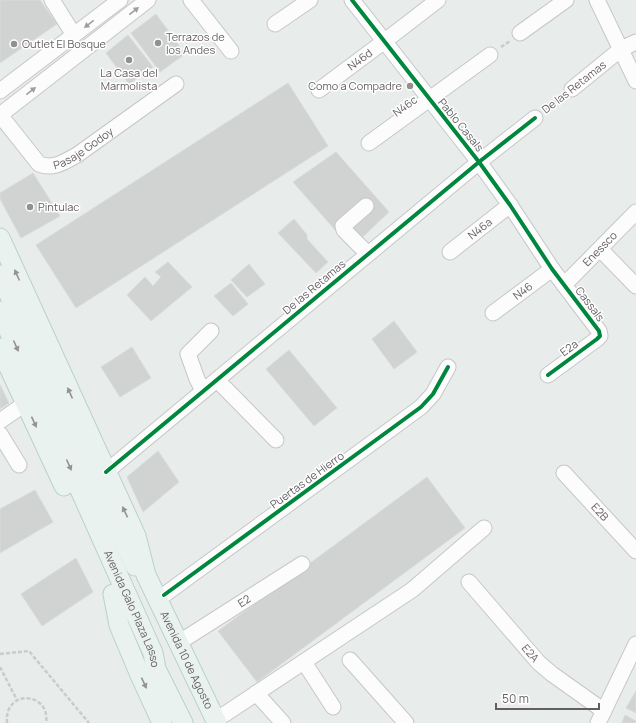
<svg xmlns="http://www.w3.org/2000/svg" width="636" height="723" viewBox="0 0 636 723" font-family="Manrope,sans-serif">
<rect width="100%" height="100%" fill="#e8eceb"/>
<!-- building -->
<path fill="#d1d3d2" stroke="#d7dcda" d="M0 0H40L57 24 0 63Z
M156 14 185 54 160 72 131 33Z
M128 35 153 67 129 84 106 53Z
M288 83 328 146 76 308 36 245Z
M336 152 389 212 351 248 293 182Z
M33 173 60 216 21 238 0 199V193Z
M294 219 307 235V239L328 262 316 273 278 233Z
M168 262 192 287 151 321 127 295 145 277 153 286 161 277 155 272Z
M249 264 265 284 247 297 231 280Z
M231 283 248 304 233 316 214 296Z
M394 321 417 352 394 369 372 339Z
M132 347 151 378 120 397 101 367Z
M289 350 337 408 314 426 266 369Z
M0 385 9 403 0 409Z
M158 451 179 482 143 512 127 477Z
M427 477 465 528 257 682 218 631Z
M35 490 53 522 0 553V509Z
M76 558 93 592 42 626 21 594Z
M636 691V713L626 708Z
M625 715 636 721V723H622Z"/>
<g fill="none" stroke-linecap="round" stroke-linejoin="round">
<defs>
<g id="minor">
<path d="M52 0 74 35"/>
<path d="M191 0 231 51"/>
<path d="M352 0 479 162 510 205 552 269 599 331 600 336 597 339 548 375"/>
<path d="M597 0 636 81"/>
<path d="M275 24 310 0"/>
<path d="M520 33 566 0"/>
<path d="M572 89 621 49 636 42"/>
<path id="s1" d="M319 90 390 37 438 0"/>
<path d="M0 91 120 0"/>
<path id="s2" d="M0 115 39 164C53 170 64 162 77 155L176 84"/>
<path d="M0 115 148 0"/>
<path d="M369 143 490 55"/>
<path d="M366 206 343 226 344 230 368 254"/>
<path d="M600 249 636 286"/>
<path id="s3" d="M450 252 510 205"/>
<path id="s4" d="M564 285 636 212"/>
<path id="s5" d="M493 313 552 269"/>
<path d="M217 380 276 440"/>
<path d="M203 391 197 379 188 354 211 331"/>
<path d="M0 421 26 403"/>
<path d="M0 434 19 465"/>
<path d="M106 472 479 162 535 118"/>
<path id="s6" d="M564 473 636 551"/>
<path id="s7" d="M469 582 539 663 552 674 604 711"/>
<path d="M164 595 421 407 433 394 448 367"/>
<path id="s8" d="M186 638 302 564"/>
<path d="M350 660 406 723"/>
<path d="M304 662 333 707"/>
<path d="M256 693 283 723"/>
<path d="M225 714 412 590 484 528"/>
<path d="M598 723 636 644"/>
</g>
<g id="major">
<path id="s9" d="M0 238 136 536 146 575 217 723"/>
<path d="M0 275 135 566"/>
<path id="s10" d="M0 311 153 653 156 669 183 723"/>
<path d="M0 348 64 486"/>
<path d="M113 594 119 625 140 675 162 723"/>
</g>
</defs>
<!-- minor casing -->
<use href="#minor" stroke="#c7c7c7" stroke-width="17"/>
<!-- major casing -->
<use href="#major" stroke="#b8d2ca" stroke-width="21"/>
<!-- path -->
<path stroke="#cdcace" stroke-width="2.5" stroke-dasharray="4 2" stroke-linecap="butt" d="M501 47 510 41
M545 110 561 97
M0 654 29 651 89 723
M0 667 17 700
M7 723C4 688 51 692 46 723"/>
<!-- minor -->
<use href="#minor" stroke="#fcfcfc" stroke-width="15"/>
<!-- major -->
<use href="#major" stroke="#eaf2f0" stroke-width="19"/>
<defs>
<path id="cycleway" d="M352 0 479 162 510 205 552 269 599 331 600 336 597 339 548 375
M106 472 479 162 535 118
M164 595 421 407 433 394 448 367"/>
</defs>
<!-- cycleway casing -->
<use href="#cycleway" stroke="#fff" stroke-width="6"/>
<!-- cycleway -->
<use href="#cycleway" stroke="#00873e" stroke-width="4"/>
</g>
<!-- one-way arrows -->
<defs><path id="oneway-solid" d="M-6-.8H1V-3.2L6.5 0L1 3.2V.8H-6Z"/></defs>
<g fill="#a19d9f">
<use href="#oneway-solid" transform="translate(134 11) rotate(-38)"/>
<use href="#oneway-solid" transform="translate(89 24) rotate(142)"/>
<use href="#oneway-solid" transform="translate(31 91) rotate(-38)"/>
</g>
<g fill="#949293">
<use href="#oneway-solid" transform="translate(17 275) rotate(-114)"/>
<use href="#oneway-solid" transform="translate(16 346) rotate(66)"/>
<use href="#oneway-solid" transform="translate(70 393) rotate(-114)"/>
<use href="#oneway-solid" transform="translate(34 422) rotate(65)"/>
<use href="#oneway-solid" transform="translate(69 465) rotate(66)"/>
<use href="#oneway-solid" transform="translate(125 512) rotate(-115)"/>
<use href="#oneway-solid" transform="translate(144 683) rotate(65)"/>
</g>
<!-- markers -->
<g fill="#939091" stroke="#fff" stroke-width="1.5">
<circle cx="158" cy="43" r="4"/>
<circle cx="14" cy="44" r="4"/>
<circle cx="129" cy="60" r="4"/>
<circle cx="410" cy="86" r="4"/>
<circle cx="30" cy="207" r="4"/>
</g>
<g text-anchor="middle" stroke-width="3" stroke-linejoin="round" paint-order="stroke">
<!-- poi labels -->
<g font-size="11" fill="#655e61" stroke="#fff" text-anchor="start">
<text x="166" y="41">Terrazos de<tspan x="166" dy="13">los Andes</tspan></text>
<text x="22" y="48">Outlet El Bosque</text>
<text x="129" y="77" text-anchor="middle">La Casa del<tspan x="129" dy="13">Marmolista</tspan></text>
<text x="402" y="90" text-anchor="end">Como a Compadre</text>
<text x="38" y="211">Pintulac</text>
</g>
<!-- street labels -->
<g font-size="11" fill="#655e61" stroke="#fff">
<text dy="4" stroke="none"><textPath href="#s1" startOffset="51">N46d</textPath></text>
<text transform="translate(574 87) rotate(-38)" y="4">De las Retamas</text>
<text transform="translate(405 106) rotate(-36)" y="4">N46c</text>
<text transform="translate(461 125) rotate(51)" y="4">Pablo Casals</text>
<text dy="4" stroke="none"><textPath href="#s2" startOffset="112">Pasaje Godoy</textPath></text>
<text dy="4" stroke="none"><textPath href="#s3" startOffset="38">N46a</textPath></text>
<text dy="4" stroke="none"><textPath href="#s4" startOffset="51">Enessco</textPath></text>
<text transform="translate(314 287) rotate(-40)" y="4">De las Retamas</text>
<text dy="4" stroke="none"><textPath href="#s5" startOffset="37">N46</textPath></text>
<text transform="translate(590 304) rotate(53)" y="4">Cassals</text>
<text transform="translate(569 348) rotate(-36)" y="4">E2a</text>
<text transform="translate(307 480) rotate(-36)" y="4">Puertas de Hierro</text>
<text dy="4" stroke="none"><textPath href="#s6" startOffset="53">E2B</textPath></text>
<text dy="4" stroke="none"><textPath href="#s8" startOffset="69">E2</textPath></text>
<text dy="4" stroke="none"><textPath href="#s10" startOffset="326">Avenida Galo Plaza Lasso</textPath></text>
<text dy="4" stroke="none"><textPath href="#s7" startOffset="94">E2A</textPath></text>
<text dy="4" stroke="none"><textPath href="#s9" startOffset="462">Avenida 10 de Agosto</textPath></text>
</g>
</g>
<!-- scale -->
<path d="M496 703v6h103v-6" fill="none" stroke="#655e61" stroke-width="2"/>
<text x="502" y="703" font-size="12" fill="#655e61" stroke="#ffffff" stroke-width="3" paint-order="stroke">50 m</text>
</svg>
